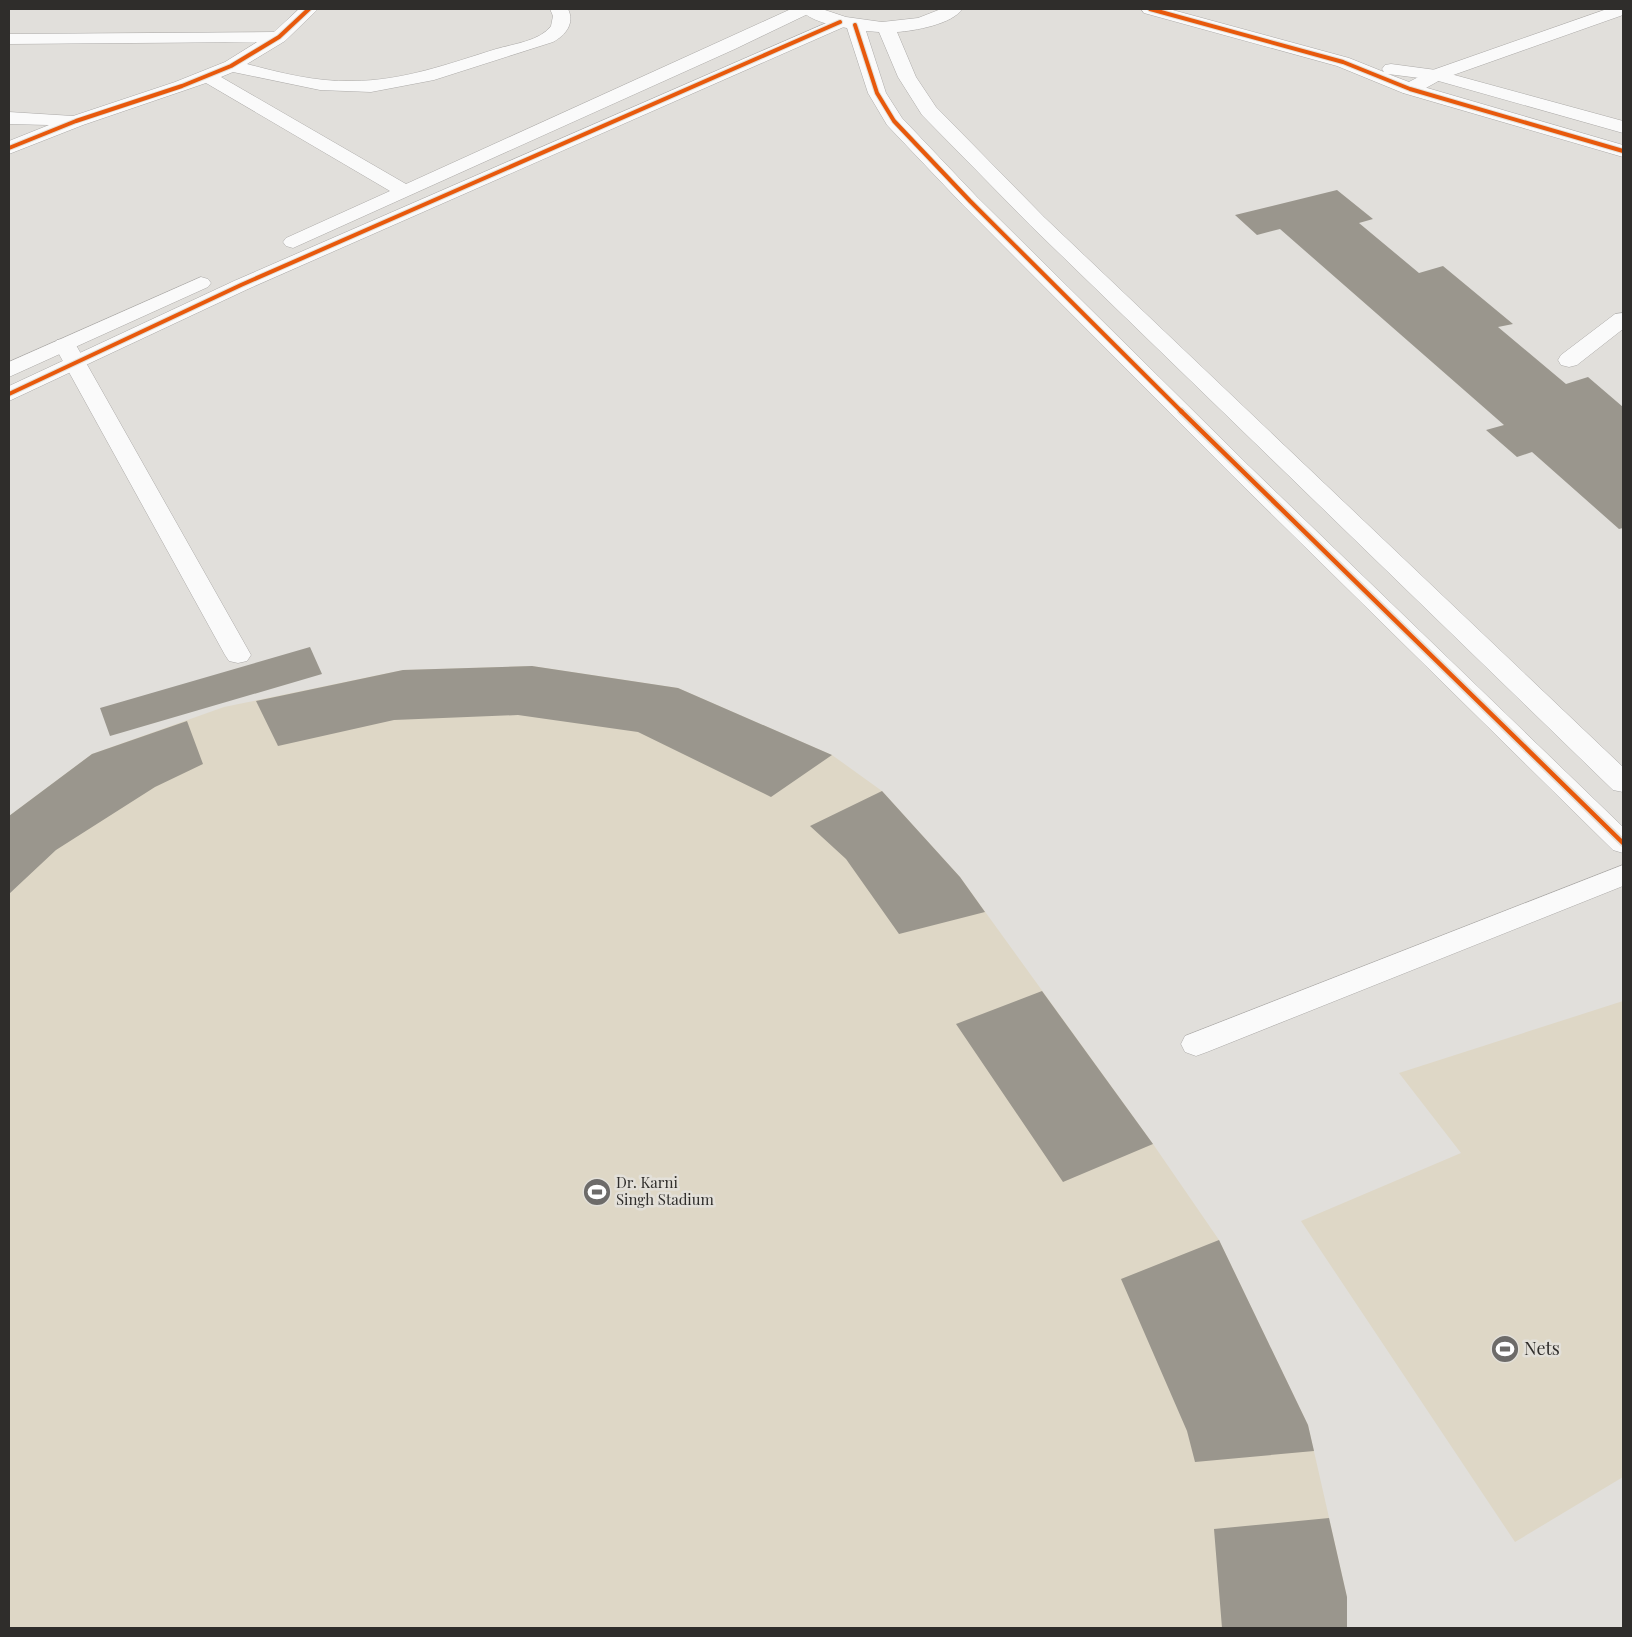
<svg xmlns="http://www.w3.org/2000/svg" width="1632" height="1637" viewBox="0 0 1632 1637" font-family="'Playfair Display',serif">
<rect width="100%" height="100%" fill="#e1dfdb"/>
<!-- green -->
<path fill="#ded7c6" d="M532 666 678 688 832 755 882 791 960 877 1153 1144 1219 1240 1308 1425 1347 1597V1628H9V816L92 754 224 707 403 670Z
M1623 1001V1477L1515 1542 1301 1221 1461 1153 1399 1073Z"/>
<!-- building -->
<path fill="#9a968d" d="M1337 190 1373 219 1359 223 1419 273 1443 266 1513 324 1498 327 1566 384 1588 377 1623 407V528L1619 529 1532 452 1517 457 1486 430 1504 425 1280 229 1257 235 1235 215Z
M310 647 322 674 110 736 100 708Z
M532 666 678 688 832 755 771 797 638 732 518 715 394 720 278 746 256 701 403 670Z
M187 721 203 764 155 787 56 850 9 894V816L92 754Z
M882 791 960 877 985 912 899 934 846 859 810 826Z
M1042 991 1153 1144 1063 1182 956 1024Z
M1219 1240 1308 1425 1314 1451 1195 1462 1187 1431 1121 1279Z
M1329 1518 1347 1597V1628H1222L1214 1529Z"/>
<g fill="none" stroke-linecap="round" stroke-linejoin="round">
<defs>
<path id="service" d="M1623 313V329L1577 365 1569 367 1561 365 1558 360 1561 355 1615 314Z
M65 339 73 340 76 345 251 655 247 661 238 663 229 661 225 655 54 345 57 340Z
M1623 865V886L1207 1052 1196 1056 1185 1052 1181 1044 1185 1036Z"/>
<path id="minor" d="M299 9H318L285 41 247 64C281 73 316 82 352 81 402 81 448 64 496 49 513 44 540 41 551 26L553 16 550 9H568C575 23 566 35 553 42L434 80 371 92 320 90 233 72 221 77 406 184 791 9H813L810 13 735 49 293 248 286 246 283 242 286 238 390 191 206 83 83 125 9 154V141L49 125 9 124V112L73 116 175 82 225 62 257 42 9 44V34L274 32Z
M1607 9H1623V15L1442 79 1417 93H1403L1401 89 1403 85 1430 71Z
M840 17 846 18 849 22 846 26 248 289 9 401V386L234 281Z
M201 277 208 279 211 283 208 287 9 377V362Z"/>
<path id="tertiary" d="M800 9H822L846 17 882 22 918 18 941 9H962C953 24 914 31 897 32L916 77 936 107 1044 217 1623 767V792L1613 790 1030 225 922 115 898 77 879 32 866 31 886 93 902 118 977 197 1248 465 1623 827V853L1613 850 1232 475 963 205 887 125 868 93 847 28C834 26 809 21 800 9Z
M1141 9H1169L1349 58 1384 72 1382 69 1385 65 1391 64 1436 70 1623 121V133L1435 80 1388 74 1417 85 1623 145V157L1403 93 1337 66 1144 13Z"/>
</defs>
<!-- service casing -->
<use href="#service" stroke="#acaaa8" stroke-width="1"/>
<!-- minor casing -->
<use href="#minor" stroke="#acaaa8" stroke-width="1"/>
<!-- tertiary casing -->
<use href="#tertiary" stroke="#acaaa8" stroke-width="1"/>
<!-- service -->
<use href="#service" fill="#fafafa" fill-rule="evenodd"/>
<!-- minor -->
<use href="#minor" fill="#fafafa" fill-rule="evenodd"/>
<!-- tertiary -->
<use href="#tertiary" fill="#fafafa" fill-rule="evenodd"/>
<defs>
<path id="cycleway-far1" d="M1150 9 1343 62 1410 89 1623 151
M855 25 877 93 894 121 970 201 1182 412
M9 148 76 121 182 86 231 66 279 37 309 9
M9 394 241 285 840 22"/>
<path id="cycleway" d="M1181 411 1623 843"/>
</defs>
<!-- cycleway-far1 casing -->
<use href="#cycleway-far1" stroke="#e3e0d9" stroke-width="6"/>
<!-- cycleway casing -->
<use href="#cycleway" stroke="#e3e0d9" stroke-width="8"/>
<!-- cycleway-far1 -->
<use href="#cycleway-far1" stroke="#e8590c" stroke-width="4"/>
<!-- cycleway -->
<use href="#cycleway" stroke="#e8590c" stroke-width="4.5"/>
</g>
<!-- icons -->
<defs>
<symbol id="stadium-disc" viewBox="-11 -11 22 22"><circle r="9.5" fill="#6d6b69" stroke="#e3e0d9"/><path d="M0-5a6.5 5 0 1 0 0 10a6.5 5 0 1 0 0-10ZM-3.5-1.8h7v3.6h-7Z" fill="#fff"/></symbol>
</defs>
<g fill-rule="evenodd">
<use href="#stadium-disc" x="581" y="1176" width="32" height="32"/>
<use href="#stadium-disc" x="1489" y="1333" width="32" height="32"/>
</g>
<g text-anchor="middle" stroke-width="5" stroke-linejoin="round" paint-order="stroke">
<!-- poi labels -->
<g font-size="15" fill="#2f2d2b" stroke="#e3e0d9" text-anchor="start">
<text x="616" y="1188">Dr. Karni<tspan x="616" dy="17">Singh Stadium</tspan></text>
</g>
<!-- near-poi labels -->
<g font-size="18" fill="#2f2d2b" stroke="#e3e0d9" text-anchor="start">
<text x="1524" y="1355">Nets</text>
</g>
</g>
<!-- border -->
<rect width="1632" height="1637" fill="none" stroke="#2f2d2b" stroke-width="20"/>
</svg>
